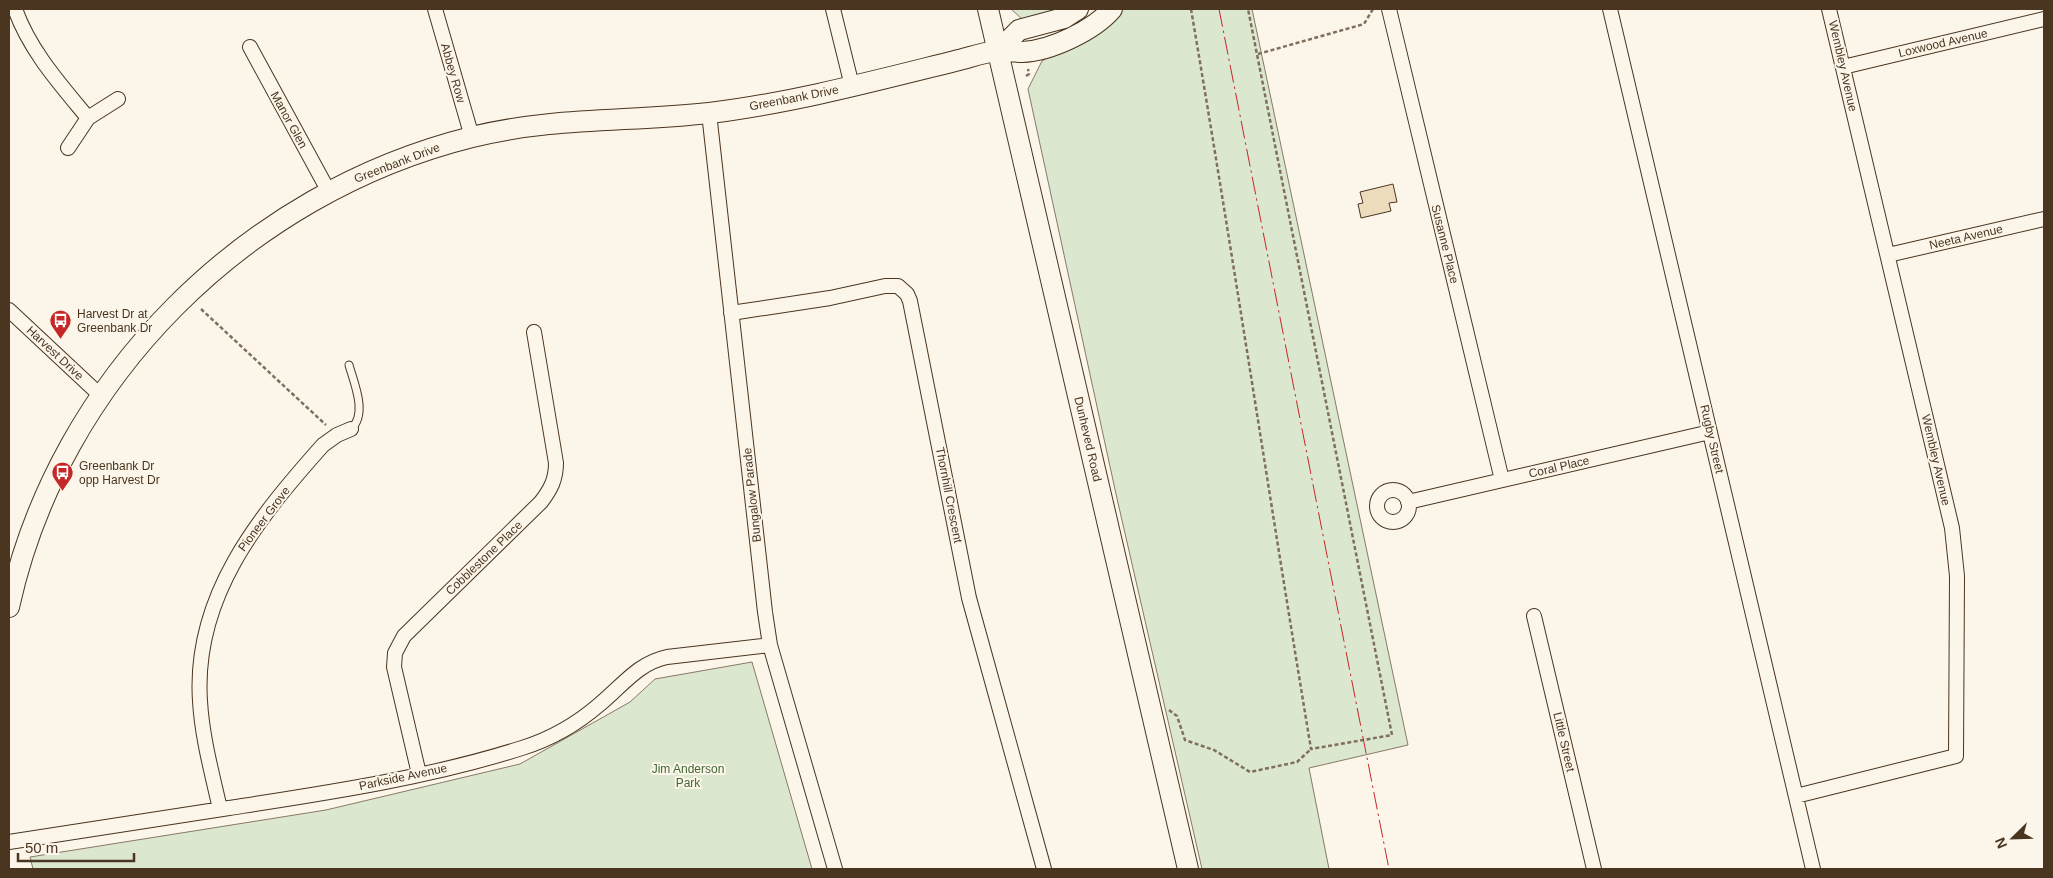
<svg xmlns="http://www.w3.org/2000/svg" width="2053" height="878" viewBox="0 0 2053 878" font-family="Helvetica,sans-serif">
<rect width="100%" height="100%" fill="#fbf6e9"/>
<!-- green -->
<path fill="#dce7d0" stroke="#887966" d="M1011 9H1067L1022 19Z
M1123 9H1252L1408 745 1309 768 1329 869H1202L1116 494 1028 89 1042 61 1115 20Z
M752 662 812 869H33L30 857 326 810 520 764 630 702 655 679Z"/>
<!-- building -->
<path fill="#ecdcbc" stroke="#4a3520" d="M1393 184 1397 202 1389 203 1391 211 1361 218 1358 204 1363 203 1360 192Z"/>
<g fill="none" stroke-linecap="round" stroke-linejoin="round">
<defs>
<path id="lane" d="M349 365C354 383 368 414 351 429"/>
<path id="street" d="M15 9C30 51 60 84 88 118
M435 9 472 137
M833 9 852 86
M1389 9 1502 480
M1610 9 1813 869
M250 47 329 192
M1843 67 2044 19
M709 113 765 612 770 645 835 869
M68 148 88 118 118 99
M1888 255 2044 219
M9 310 101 396
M731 313 830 298 885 286H898L907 294 910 301 969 598 1044 869
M1377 506a16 16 0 1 1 32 0a16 16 0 1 1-32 0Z
M1408 502 1710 432
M1534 616 1594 869
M419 774 394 667 395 653 404 636 541 502C551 489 556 479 556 463L534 332
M1796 796 1956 756 1957 576 1952 528 1829 9
M220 809C212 773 202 737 200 701 193 597 258 518 323 445L337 435 351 429
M9 842C82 831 156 819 229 808 326 793 428 778 522 748 551 739 577 724 600 704 622 686 638 663 667 657L770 645"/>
<path id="secondary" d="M988 9 1188 869
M998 51 1019 30 1064 18 1078 9
M9 607C59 378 246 193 472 137 553 117 628 122 709 113 792 103 874 81 955 61 968 58 982 53 995 51 1004 50 1013 52 1022 52 1051 51 1094 30 1112 9"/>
</defs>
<!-- lane casing -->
<use href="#lane" stroke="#4a3520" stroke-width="9"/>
<!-- street casing -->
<use href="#street" stroke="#4a3520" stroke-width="16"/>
<!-- secondary casing -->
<use href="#secondary" stroke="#4a3520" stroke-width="22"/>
<!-- path -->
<path stroke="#7f6f5c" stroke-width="2.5" stroke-dasharray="4 2.5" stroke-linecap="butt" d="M1191 9C1233 255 1270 502 1311 749L1392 735 1248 9
M1258 54 1364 24 1373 9
M1026 76 1029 74 1028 69
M201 309 326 425
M1169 710 1177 716 1185 740 1214 750 1250 772 1297 762 1311 749"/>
<!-- lane -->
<use href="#lane" stroke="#fbf6e9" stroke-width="7"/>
<!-- street -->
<use href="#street" stroke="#fbf6e9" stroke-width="14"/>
<!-- secondary -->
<use href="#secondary" stroke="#fbf6e9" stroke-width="20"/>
<!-- power -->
<path stroke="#c62828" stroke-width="1" stroke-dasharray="18 4 2.5 4" stroke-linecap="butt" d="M1219 9 1389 869"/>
</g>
<!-- icons -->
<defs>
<symbol id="bus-pin" viewBox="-11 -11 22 30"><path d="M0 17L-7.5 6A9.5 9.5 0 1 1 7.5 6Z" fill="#c62828" stroke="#fbf6e9"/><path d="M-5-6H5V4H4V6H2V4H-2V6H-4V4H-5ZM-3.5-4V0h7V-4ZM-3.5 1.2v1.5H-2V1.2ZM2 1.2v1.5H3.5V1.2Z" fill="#fff"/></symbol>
</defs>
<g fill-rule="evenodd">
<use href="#bus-pin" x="48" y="308" width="25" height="34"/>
<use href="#bus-pin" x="50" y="460" width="25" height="34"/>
</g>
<g text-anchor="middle" stroke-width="4" stroke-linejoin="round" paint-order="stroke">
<!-- street labels -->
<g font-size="12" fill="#4a3520" stroke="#fbf6e9">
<text transform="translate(1943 43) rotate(-13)" y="4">Loxwood Avenue</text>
<text transform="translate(1843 66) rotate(77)" y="4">Wembley Avenue</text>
<text transform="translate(453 73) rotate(74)" y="4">Abbey Row</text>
<text transform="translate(794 98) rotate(-11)" y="4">Greenbank Drive</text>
<text transform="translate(289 120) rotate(61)" y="4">Manor Glen</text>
<text transform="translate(397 163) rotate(-21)" y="4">Greenbank Drive</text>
<text transform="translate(1966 237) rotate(-13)" y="4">Neeta Avenue</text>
<text transform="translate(1445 244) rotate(76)" y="4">Susanne Place</text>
<text transform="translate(55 353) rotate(43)" y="4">Harvest Drive</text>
<text transform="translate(1088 439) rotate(77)" y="4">Dunheved Road</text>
<text transform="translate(1712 439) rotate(77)" y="4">Rugby Street</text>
<text transform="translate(1936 460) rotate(77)" y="4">Wembley Avenue</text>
<text transform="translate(1559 467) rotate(-13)" y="4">Coral Place</text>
<text transform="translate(752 495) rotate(-96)" y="4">Bungalow Parade</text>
<text transform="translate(949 495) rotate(79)" y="4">Thornhill Crescent</text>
<text transform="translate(264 519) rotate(-53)" y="4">Pioneer Grove</text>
<text transform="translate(484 558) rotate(-44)" y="4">Cobblestone Place</text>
<text transform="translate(1564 742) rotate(77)" y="4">Little Street</text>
<text transform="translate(403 777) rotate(-12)" y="4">Parkside Avenue</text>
</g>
<!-- poi labels -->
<g font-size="12" fill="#4a3520" stroke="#fbf6e9" text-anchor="start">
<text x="77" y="318">Harvest Dr at<tspan x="77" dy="14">Greenbank Dr</tspan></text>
<text x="79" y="470">Greenbank Dr<tspan x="79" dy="14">opp Harvest Dr</tspan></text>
</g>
<!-- park labels -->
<g font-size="12" fill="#436837" stroke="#fbf6e9">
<text x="688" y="773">Jim Anderson<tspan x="688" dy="14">Park</tspan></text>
</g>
</g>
<!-- border -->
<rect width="2053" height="878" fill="none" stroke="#4a3520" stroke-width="20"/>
<!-- north arrow -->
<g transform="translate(2013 838) rotate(247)" stroke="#fbf6e9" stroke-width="4" paint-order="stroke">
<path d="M0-4L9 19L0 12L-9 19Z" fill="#4a3520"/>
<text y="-8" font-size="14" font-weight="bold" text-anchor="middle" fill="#4a3520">N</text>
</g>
<!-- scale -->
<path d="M18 853v8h116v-8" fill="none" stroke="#4a3520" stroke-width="2.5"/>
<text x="25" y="853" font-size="15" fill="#4a3520" stroke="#fbf6e9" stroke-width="4" paint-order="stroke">50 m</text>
</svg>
